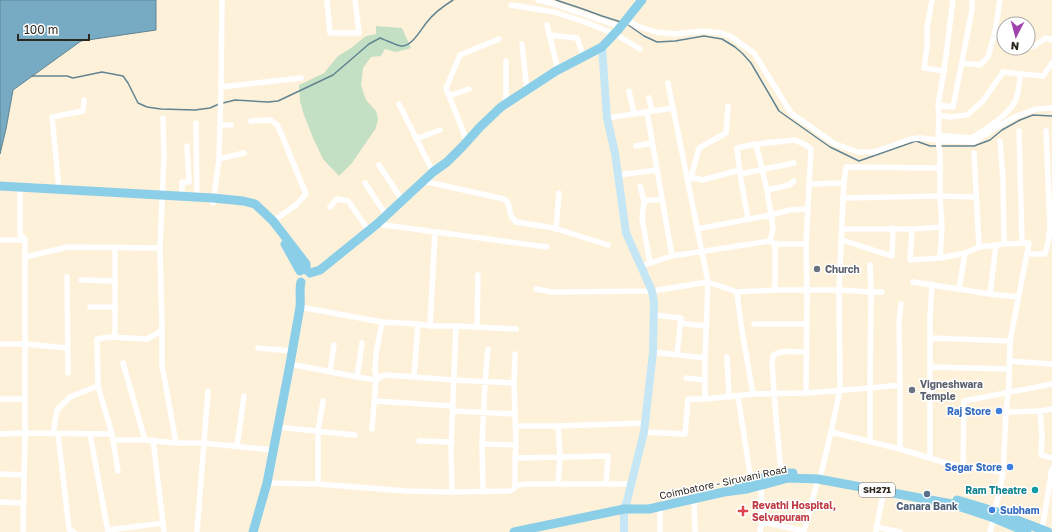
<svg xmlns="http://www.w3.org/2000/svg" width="1052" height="532" viewBox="0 0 1052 532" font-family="'Golos Text',sans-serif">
<rect width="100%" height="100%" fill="#fef1da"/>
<!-- green -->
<path fill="#c3e0c5" d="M376 26 402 28 411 48 396 52 385 49 381 56 371 57 363 68 361 85 366 100 376 111 378 119 376 128 352 163 339 176 323 159 313 138 304 115 300 101 299 85 324 73 338 56 351 48 366 36 376 34Z"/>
<!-- water -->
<path fill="#77abc3" stroke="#618492" d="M0 0H156V30L81 41 13 90 6 129 0 154Z"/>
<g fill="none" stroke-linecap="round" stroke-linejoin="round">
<!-- stream -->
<path stroke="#618492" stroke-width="1.5" d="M556 0 583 9 602 16 621 22
M627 24 644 36 657 42 675 41 704 36 722 39 735 47 743 54 751 63 779 111 830 147 859 161 916 141 930 146H974L990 140 1002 130 1020 120 1033 115 1052 116
M32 76H67L73 78 102 72 123 76 128 83 138 103 147 107 161 109 195 110 210 108 219 104
M223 103 235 100 268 102 278 101 333 75 369 44 380 38C386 40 395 45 401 46 412 47 421 29 427 22 433 14 445 5 453 0"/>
<!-- street -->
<path stroke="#fff" stroke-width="5.5" d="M327 0 330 33H359L355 0
M538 0 551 3 621 27
M932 0 927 28V47L924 68 944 71
M953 0 944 71 938 105 939 115 938 140 940 155V196L942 227 940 258 965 253 979 247 1004 244 1029 243 1010 341 1009 384 1006 412 1003 472
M511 5 554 12 585 22 615 34 640 49
M626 20 637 26 656 32 675 34 703 31 721 33 730 36 754 53 791 113 835 144 858 152H874L911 139 920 138 947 141 974 142 999 126 1017 116 1036 109 1052 108
M547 25 558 70
M995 32 1004 38
M549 35 577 38 584 57
M522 44 527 90
M1028 47 1034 46 1046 38 1052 40
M506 61V104
M962 63 980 65 988 57 995 32 1000 0
M668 83 708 282 705 358
M221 87 301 78
M629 91 634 114
M449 96 469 89
M649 98 652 111
M399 104 433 172
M938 105 953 107 972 10V0
M647 112 672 256
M939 115 950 117 967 115 983 101 1003 72 1021 74 1043 76 1052 63
M163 118 164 156 160 248 162 329V365L176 443
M607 118 673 108
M251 121 271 120 278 126 306 194 296 205 273 221
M196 123 197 198
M221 125H231
M1019 131 1022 242
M938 135 972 138C985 129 1011 114 1016 99 1019 92 1019 82 1021 74
M416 139 440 130
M467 141 446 88 460 55 499 39
M1000 141 1003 180 1004 244
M756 144 767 190 771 215 773 229 770 241
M636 146 652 143
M974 153 979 247
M219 159 244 153
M379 165 402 200
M740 174 794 163
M618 175 657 170
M691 177 702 180 740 170
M423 181 504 199 508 203 511 216 516 222 554 228 608 245
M688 182 691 177 699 148 726 133 728 106
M365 183 386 215
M809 184 844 183
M640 186 644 201 642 218 650 263
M20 187V234L25 240V433L23 532
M59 189 52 117 83 111 84 100
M767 190 789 185 794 181
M182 197V182H189L187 146
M843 198 844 183 846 167 940 168
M644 201 662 199
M213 203 219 159 221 87 222 0
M330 207 337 199 348 201 369 231
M748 219 740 174 737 148 756 144 795 140 806 145 811 149 806 244 807 291 806 393
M377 224 547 247
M556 229 559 193
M697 229 771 215 790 210 808 209
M842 229H912L942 227
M912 229 910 260 940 258
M0 240H25
M842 240 892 256 893 228
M115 247V337
M1027 254H1045L1048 243 1050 227 1046 131
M25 257 68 247 160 248
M870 265 871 292H882
M641 266 672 256 770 241 775 244
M67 277 68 373
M81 280 115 281
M913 282 990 294 1018 297
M536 289 552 292 652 291 708 282 737 292 775 290H839L871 292 870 388 900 385V449L946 463 963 467 1003 472 998 498 994 511
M959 289 965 253
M775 290V244H806
M737 292 741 325 753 394
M990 294 996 245
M90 307H115
M300 307 382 322 418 324 430 326H456L516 329
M654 315 681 318 677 355
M680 323 706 326
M754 324H806
M430 326 435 232
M477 327 478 275
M931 338 1010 341
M0 344H25L67 348
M258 348 292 351
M653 352 705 358V399L753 394 806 393 870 388V442
M727 357 729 397
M1010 361 1052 364
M123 363 145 440
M290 364 357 377 376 380 382 376 387 375 454 380 514 383 516 445 515 458V486
M931 367 1009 369
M330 372 334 345
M414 376 418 324
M357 377 362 343
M378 378 375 372 376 354 382 322
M686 378 705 380
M514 383 515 354
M900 385 899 322 901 304
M98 386 112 434 118 471
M738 396 751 481
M0 399H25
M375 401 453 406
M453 411 515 414
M1040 411 1042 436 1041 455 1052 458
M1006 412 1040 411 1052 409
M516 426H558L645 423
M558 426 560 457 558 484
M277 427 355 435
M372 429 376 380
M644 432 685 434 688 399H705
M831 432 840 390 839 290 843 198 940 196 976 197
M0 434 25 433 112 434
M53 434 57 410 70 397 98 386 97 339 110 337 147 339 158 333 162 329
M58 434 69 529 74 532
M90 434 108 532
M113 440H145L176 443H203L273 450
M419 441 452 442
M482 444 516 445
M237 446 244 396
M930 457V317L932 284
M515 458 608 456 606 484
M963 467 964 401 1052 384
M781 473 774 394 772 362 773 356C780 349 797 352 807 352
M0 474 24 475
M821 474 831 432 900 449
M267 483 318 484 406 491 452 492 510 491C513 490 514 488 517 486 520 484 525 484 529 484H631
M318 484V431L323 401
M761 484 762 522
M483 491 482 444 485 381 488 349
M452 492 451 447 456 326
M694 499 695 532
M0 502 23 503
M660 507V532
M163 523 164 532
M876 527 900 532
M108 530 163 523 153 440
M1042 530 1052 469
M197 532 208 391
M760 532 762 522 772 524 804 531 818 479
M876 532 879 514 884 491
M990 532 994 518"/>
<!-- secondary -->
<path stroke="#c5e6f4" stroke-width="8" d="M602 47 607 118 615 153 626 233 652 291 654 302 653 352 644 432 627 501 624 509V532"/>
<!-- primary -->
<path stroke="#8bcee8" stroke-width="9" d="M0 186 213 198 243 201 255 204 273 221 303 260 306 264V270
M285 244 300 271
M310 273 320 270 325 266 377 224 433 172 447 162 463 146 480 127 501 107 556 71 602 47 618 30 642 0
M738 486 751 481 781 473H793
M957 500 994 511 1048 532
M253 532 267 483 290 364 300 307C301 299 299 290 301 282
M514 532 624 509H649L724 492 747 489 788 478 818 479 952 504 994 518 1027 532"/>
</g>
<!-- markers -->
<g fill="#6b7280" stroke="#fff" stroke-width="1.5">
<circle cx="817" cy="269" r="4"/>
<circle cx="912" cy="390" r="4"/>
</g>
<g fill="#3f7fe0" stroke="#fff" stroke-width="1.5">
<circle cx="999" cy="411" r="4"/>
<circle cx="1010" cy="467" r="4"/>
<circle cx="992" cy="510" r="4"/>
</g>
<circle fill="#0f9aa8" stroke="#fff" stroke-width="1.5" cx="1035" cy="490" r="4"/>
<circle fill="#5c6f8a" stroke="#fff" stroke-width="1.5" cx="927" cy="494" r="4"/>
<path fill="#e0444e" stroke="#fff" stroke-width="1.5" d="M741 505h4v4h4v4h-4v4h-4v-4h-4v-4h4z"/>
<g text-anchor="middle" stroke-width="3" stroke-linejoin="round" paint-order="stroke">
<!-- shield labels -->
<rect fill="#fff" stroke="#6c6862" stroke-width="1" x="859" y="483" width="36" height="14" rx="3"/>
<g font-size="9" font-weight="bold" fill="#2d281f">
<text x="877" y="493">SH271</text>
</g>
<!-- worship labels -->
<g font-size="10" font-weight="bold" fill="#5b616d" stroke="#fff" text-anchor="start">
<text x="825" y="273">Church</text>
<text x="920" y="388">Vigneshwara<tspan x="920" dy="12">Temple</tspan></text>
</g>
<!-- shop labels -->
<g font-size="10" font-weight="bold" fill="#366cbe" stroke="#fff" text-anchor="end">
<text x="991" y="415">Raj Store</text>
<text x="1002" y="471">Segar Store</text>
<text x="1000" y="514" text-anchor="start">Subham</text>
</g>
<!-- street labels -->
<g font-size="10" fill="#2d281f" stroke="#fff">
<text transform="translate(723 482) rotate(-12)" y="4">Coimbatore - Siruvani Road</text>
</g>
<!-- culture labels -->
<g font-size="10" font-weight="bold" fill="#0d838f" stroke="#fff" text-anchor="end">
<text x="1027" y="494">Ram Theatre</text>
</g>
<!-- health labels -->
<g font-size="10" font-weight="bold" fill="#be3a42" stroke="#fff" text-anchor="start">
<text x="752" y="509">Revathi Hospital,<tspan x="752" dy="12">Selvapuram</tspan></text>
</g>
<!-- service labels -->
<g font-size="10" font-weight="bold" fill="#4e5e75" stroke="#fff">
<text x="927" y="510">Canara Bank</text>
</g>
</g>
<!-- north arrow -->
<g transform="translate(1016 36) rotate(186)"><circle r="19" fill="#ffffff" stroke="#aba9a5"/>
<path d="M0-3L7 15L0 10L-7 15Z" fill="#a143ad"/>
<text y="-6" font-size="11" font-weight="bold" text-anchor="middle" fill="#2d281f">N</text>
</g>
<!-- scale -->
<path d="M18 34v6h71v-6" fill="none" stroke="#2d281f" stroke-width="2"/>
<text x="24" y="34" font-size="12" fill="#2d281f" stroke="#ffffff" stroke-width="3" paint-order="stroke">100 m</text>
</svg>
